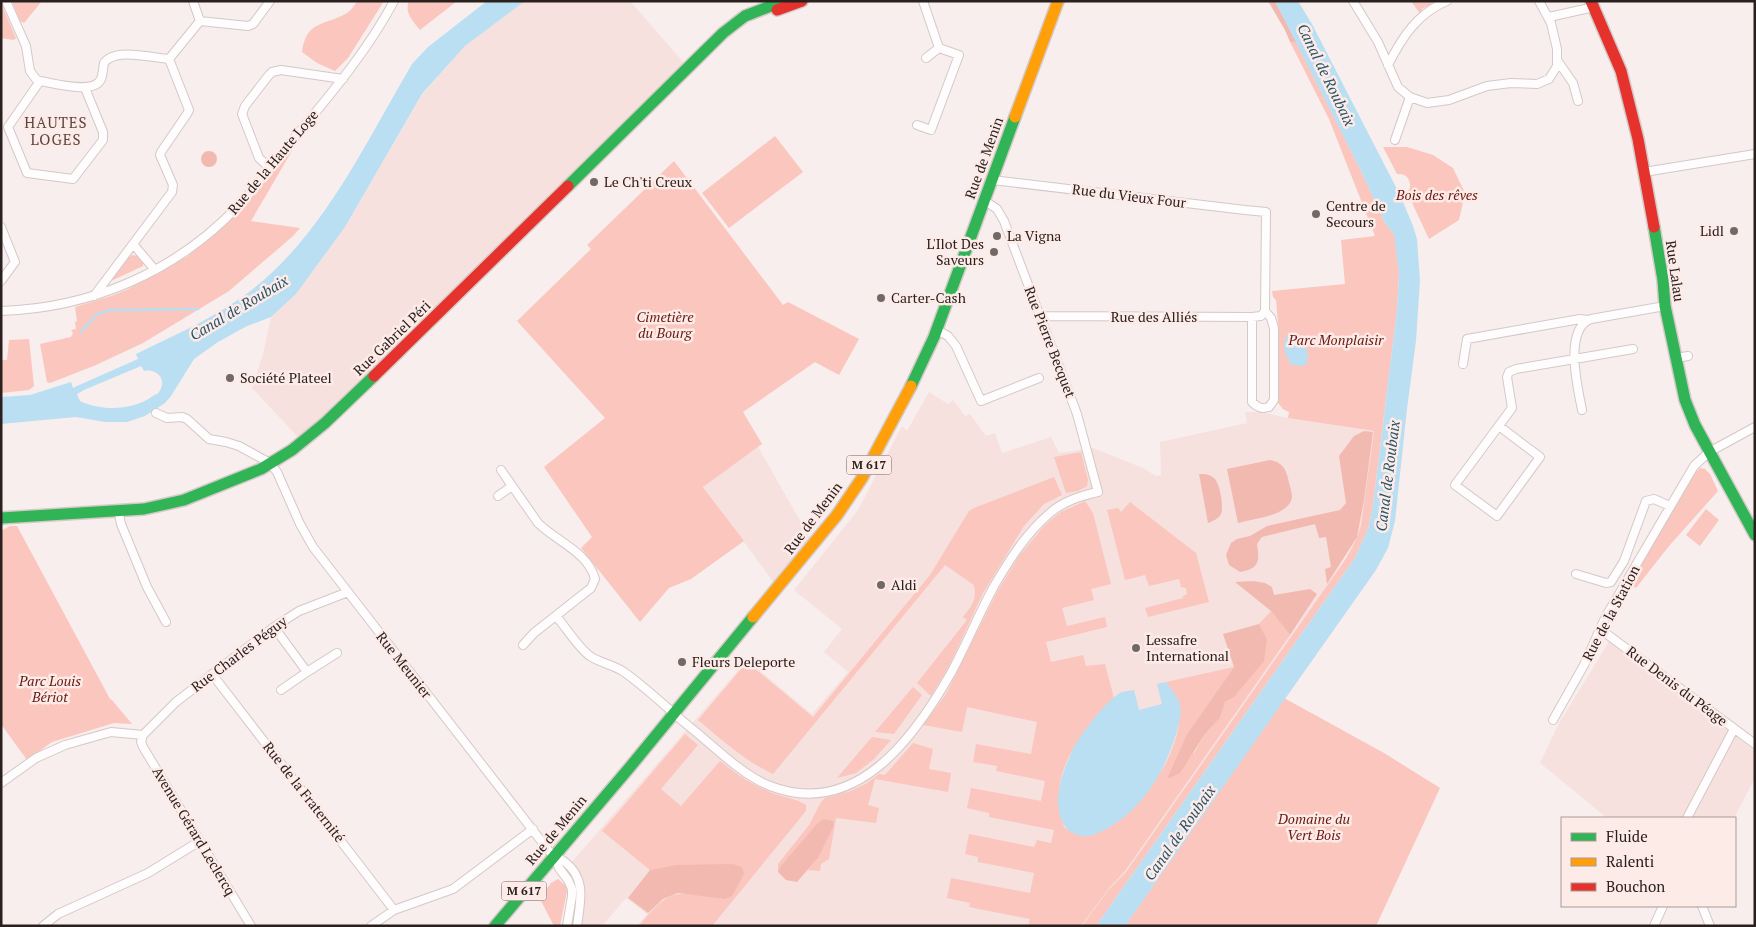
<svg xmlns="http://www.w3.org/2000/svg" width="1756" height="927" viewBox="0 0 1756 927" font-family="'PT Serif',serif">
<rect width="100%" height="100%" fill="#f8eeed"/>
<!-- built -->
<path fill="#f6e1de" d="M525 1H630L684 63 406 337 328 412 298 437 252 388 263 354 271 317 296 294 345 227 422 95 465 46Z
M929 392 948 404 953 400 965 416 970 414 986 436 995 433 1002 453 1051 437 1059 453 1093 448 1143 468 1156 476 1161 475 1160 442 1247 423 1245 412H1260L1288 418 1374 431 1365 500 1358 538 1326 587 1126 872 1109 889 1082 926H637L647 914 626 898 602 926H579L584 896 571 863 747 660 812 714 848 672 824 652 842 629 794 590 858 510 902 426 907 431Z
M758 447 810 538 774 583 703 486Z
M1610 640 1755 751V778L1734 818H1607L1540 763 1559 723Z"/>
<!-- green -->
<path fill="#fac6be" d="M12 1H42L24 23 20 21Z
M358 1H384L348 58 335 71 317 63 302 52C306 20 325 26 347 13 351 11 354 5 358 1Z
M409 1H457L420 30C413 21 404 13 409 1Z
M1411 1H1435L1431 3 1433 7 1429 9 1427 6 1422 9 1421 15Z
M1 3 16 38 14 40 1 38Z
M1290 42 1297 43 1361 171 1385 223 1394 234 1398 254 1399 274 1397 310 1373 505 1368 529 1355 558 1096 926H1082L1109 889 1126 872 1326 587C1340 567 1355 548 1361 525L1374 431 1288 418 1289 412 1283 409 1278 403V323L1276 300 1273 297 1272 291 1345 284 1341 240 1375 236 1329 119Z
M775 136 803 172 729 228 702 193Z
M296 144 251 221 300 228 293 236 229 291 143 343 96 365 50 383 47 382 40 344 71 337 73 333 71 330 76 329 75 322 77 321 75 307 114 295 128 289 188 256 220 228 251 197Z
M1383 147H1407L1433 155 1453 168 1465 193 1459 220 1429 239 1407 192 1410 188C1411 179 1406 173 1397 174Z
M674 161 783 305 788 302 859 339 839 375 815 362 743 412 762 444 703 487 744 541 691 579 669 588 640 622 581 548 592 537 544 467 605 418 517 321 591 249 587 245Z
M132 255 139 256 143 260V266L111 281 129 257Z
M29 339 34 386 29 390 1 393V360H7L9 340Z
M1081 452 1088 480 1087 486 1078 491 1066 493 1054 457Z
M1700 468 1705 469 1710 474 1718 491 1669 546 1636 588 1629 585 1695 473Z
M1054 477 1062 495 1044 504 1024 526 983 593 949 666 931 696 917 683 967 620 963 617C972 606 977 599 974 585L945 565 773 774C745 761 722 740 698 720L747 662 813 717 930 575 969 511 974 508Z
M1085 501 1093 513 1111 584 1091 589 1094 600 1062 608 1067 626 1105 617 1107 627 1046 642 1051 662 1083 655 1086 666 1105 664 1114 698C1090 723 1058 759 1059 797 1059 807 1062 818 1064 827 1074 835 1087 836 1100 832 1118 826 1153 785 1163 768 1170 757 1179 733 1179 721 1180 705 1175 694 1166 682L1234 667 1187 734 1178 755 1194 753 1205 734 1220 718 1225 702 1233 698 1267 639 1259 624 1271 611 1290 635 1125 871 1109 888 1081 926H1028L1030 919 969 907 970 903 947 898 951 878 1030 893 1034 873 978 862V857L965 854 969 834 1034 847 1037 840 1051 843 1054 830 989 817V813L967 808 971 788 1041 801 1045 781 996 771 997 766 973 762 976 744 1031 754 1037 722 967 707 962 732 923 725 946 694 996 594 1019 556 1045 525 1061 512Z
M1130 502 1196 553 1209 602 1148 617 1145 608 1183 598V596L1187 594 1186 588 1181 587 1179 579 1149 586 1145 575 1125 580 1107 510 1118 508 1121 512Z
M1706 509 1719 520 1700 546 1686 535Z
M10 526H17L110 699 112 700 132 724 114 723 52 742 27 760 1 724V531Z
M913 687 922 695 894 734 875 732Z
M1284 698 1384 753 1440 788 1376 926H1125Z
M685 734 698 745 661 789 681 806 720 761C737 774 750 784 770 792 781 797 796 798 806 805V811L712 926H639C671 886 675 892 724 899L675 865 650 870 602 831Z
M872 737 891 740 874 759 856 773 837 778Z
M913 743 933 749 929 769 951 773 948 792 875 779 868 805 879 808 876 823 836 818 829 859 821 864 820 871 808 870 818 858 780 867 778 872V864L809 825 821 802 825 798 851 791 867 783 879 774 885 775Z
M558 879 566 886 567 891 560 926H554L540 899 551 883Z"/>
<!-- forest -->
<path fill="#f2b9b1" d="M1268 1H1275L1297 43 1290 42 1285 30Z
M201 159a8 8 0 1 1 16 0a8 8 0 1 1-16 0Z
M1364 431 1373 432 1364 500 1357 537 1327 584 1325 569 1331 567 1326 537 1319 538 1315 524 1262 537 1257 544C1260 561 1259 569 1240 572L1229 565 1226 555 1231 543 1237 539 1250 536 1267 526 1340 510 1346 503 1339 456 1354 436Z
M1270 460C1281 462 1285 467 1288 478 1289 484 1292 491 1292 497 1290 516 1252 519 1238 523L1227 469Z
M1199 474C1205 474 1210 474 1215 479 1220 484 1224 508 1221 514 1218 519 1213 521 1208 523Z
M1254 581 1265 583 1272 587 1274 595 1310 589 1317 594 1290 635 1271 611 1235 582Z
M1259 624 1267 639 1264 661 1233 698 1225 702 1220 718 1205 734 1180 773 1167 779 1187 734 1234 667 1223 634Z
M823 819 833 821 834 825 818 858 797 882 786 880 778 872 780 867 816 825Z
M733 864 742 867 744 874 732 896 724 899 678 893 663 899 648 913 628 898 650 870 675 865Z"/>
<!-- water -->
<path fill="#badff3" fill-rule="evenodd" d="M487 1H525L465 46 422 94 345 227 296 294 271 317 247 326 218 342 194 359 171 396 165 403 145 416 127 422H105L76 417 1 424V397L30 395 71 382 73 388 77 386 138 359 136 354C174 335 215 318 249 292 323 236 366 142 412 64L428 47ZM141 366 144 371C156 368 168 379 159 392 156 396 157 393 153 396 134 410 103 412 80 401L77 394 84 390Z
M1275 1H1298L1312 24 1400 195 1413 226 1417 239 1420 281 1416 341 1407 409 1395 521 1388 548 1376 570 1125 926H1096L1355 558 1368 529 1373 505 1397 310 1399 274 1394 234 1385 223 1361 171Z
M1291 333C1304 337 1312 354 1305 366L1292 365C1285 356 1279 340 1291 333Z
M1166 682C1171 689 1178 696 1180 705 1182 713 1179 723 1177 731 1166 769 1144 808 1108 828 1102 831 1094 836 1087 836 1059 837 1055 806 1060 785 1062 773 1068 761 1073 749 1080 735 1108 698 1122 692 1126 691 1130 691 1134 690L1139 710 1162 704 1157 684Z"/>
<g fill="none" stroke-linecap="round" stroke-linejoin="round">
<!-- stream -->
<path stroke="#badff3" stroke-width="2.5" d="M81 332 95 316 100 313 112 310 198 309"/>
<defs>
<path id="street" d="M6 1 26 46 30 71 36 79 40 81C53 83 95 95 101 79 103 74 103 68 104 63 115 47 152 58 169 59L200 21 248 26 253 24 270 1
M193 1 200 21
M923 1 939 48 926 58
M1353 1 1378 42 1398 87 1410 97 1427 103 1449 100 1487 86 1511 83 1537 84 1549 79 1557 66V49L1551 23 1539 1
M1549 17 1594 7
M1557 60 1573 83 1578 101
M1388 65C1402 37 1418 13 1447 1
M40 81 8 127 27 173 73 179 103 140V132L85 88
M917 125 931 130 959 55 939 48
M1395 140 1410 97
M270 168 259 158 242 114 245 106 269 75 272 72 281 70 343 79
M1644 172 1755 154
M992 180 1245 210 1266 212 1265 311
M1 227 15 262 1 281
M133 244 155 270
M94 296 172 192 173 185 160 155 161 152 187 114 189 110 169 59
M1 311C91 308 176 272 238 206 261 183 280 155 301 130 335 89 369 48 394 1
M1040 316 1252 317 1261 316 1265 311
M1252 317V402C1258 408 1262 409 1269 407L1274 400V328L1271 318 1265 311
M937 330 948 336 956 346 981 401 1039 378
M1676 358 1688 356
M1463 364 1467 339 1580 319 1588 320
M1582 410C1578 389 1563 329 1591 319L1665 306
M156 413 167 418 182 417 187 419 209 439 226 442 239 446 270 463 277 472 300 524 313 547 549 851C554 856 560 858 565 862 587 879 580 902 577 926
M1499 426 1540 457 1497 516 1455 485 1512 408 1507 377 1509 372 1516 369 1633 349
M501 470 538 523C556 541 588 552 595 579L591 588 534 633 523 645
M498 496 512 486
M118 510 121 524 147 587 166 622
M1576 574 1606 583 1611 582 1624 561 1646 501 1654 499 1670 506
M556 616C565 626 579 649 590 656 600 663 614 665 624 672 648 689 669 710 691 728 715 747 742 775 770 786 856 819 914 738 951 673 966 645 978 616 993 588 1008 562 1026 533 1050 513 1064 501 1080 496 1098 492L1077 414 1004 221 997 209 985 201
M274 627 307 672 281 690
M1600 629 1755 744
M307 672 337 653
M212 674 394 910
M1553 720 1584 665 1605 618 1694 466 1709 452 1755 427
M143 735 176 702 274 627 299 611 348 592
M143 735 141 742 143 747 251 926
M1 783 36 758 65 745 111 732 143 735
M1687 818 1734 729
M554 856 559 868 568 880 572 889V896L567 926
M1702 906 1710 926
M43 926 58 914 148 873 200 841
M371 926 394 910 453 889 533 829
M1654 926 1663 906"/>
<path id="fast" d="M568 186 723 33 745 16 784 1
M1654 227 1663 280 1665 306 1685 400 1695 425 1755 535
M911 386 934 337 1015 117
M1 518 144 509 184 500 261 469 292 450 325 423 374 376
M495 926 630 767 753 617"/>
<path id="slow" d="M1015 117 1058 1
M753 617 837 515 862 478 911 386"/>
<path id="jam" d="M1591 1 1621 71 1638 139 1654 227
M777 10 802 1
M374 376 568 186"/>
</defs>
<!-- street casing -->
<use href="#street" stroke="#d3c9c7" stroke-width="10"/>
<!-- fast casing -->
<use href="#fast" stroke="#d3c9c7" stroke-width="14"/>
<!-- slow casing -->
<use href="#slow" stroke="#d3c9c7" stroke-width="14"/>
<!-- jam casing -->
<use href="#jam" stroke="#d3c9c7" stroke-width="14"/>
<!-- street -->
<use href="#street" stroke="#fefcfc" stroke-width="8"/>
<!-- fast -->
<use href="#fast" stroke="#30b455" stroke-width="11"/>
<!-- slow -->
<use href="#slow" stroke="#ff9f0a" stroke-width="11"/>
<!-- jam -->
<use href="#jam" stroke="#e5322d" stroke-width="11"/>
</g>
<!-- markers -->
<g fill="#726866" stroke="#fdebe8" stroke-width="2">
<circle cx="594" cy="182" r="5"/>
<circle cx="1316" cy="214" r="5"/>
<circle cx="1734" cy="231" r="5"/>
<circle cx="997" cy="236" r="5"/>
<circle cx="994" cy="252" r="5"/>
<circle cx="881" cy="298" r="5"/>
<circle cx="230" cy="378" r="5"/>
<circle cx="881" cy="585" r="5"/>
<circle cx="1136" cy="648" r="5"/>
<circle cx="682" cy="662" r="5"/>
</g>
<g text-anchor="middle" stroke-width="5" stroke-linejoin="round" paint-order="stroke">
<!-- shield labels -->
<g fill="#fdebe8" stroke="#695d5b" stroke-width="1">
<rect x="846.5" y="455.5" width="45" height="19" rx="4"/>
<rect x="501.5" y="881.5" width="45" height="19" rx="4"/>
</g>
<g font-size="12" font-weight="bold" fill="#2a201e">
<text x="869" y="469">M 617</text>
<text x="524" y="895">M 617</text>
</g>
<!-- street labels -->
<g font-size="14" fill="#2a201e" stroke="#fdebe8">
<text transform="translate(984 158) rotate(-70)" y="5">Rue de Menin</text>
<text transform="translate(273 162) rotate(-50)" y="5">Rue de la Haute Loge</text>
<text transform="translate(1129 196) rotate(7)" y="5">Rue du Vieux Four</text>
<text transform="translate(1675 271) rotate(82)" y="5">Rue Lalau</text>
<text x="1154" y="322">Rue des Alliés</text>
<text transform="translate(392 338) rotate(-44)" y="5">Rue Gabriel Péri</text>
<text transform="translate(1050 342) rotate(69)" y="5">Rue Pierre Becquet</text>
<text transform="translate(813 518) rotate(-53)" y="5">Rue de Menin</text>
<text transform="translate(1611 613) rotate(-62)" y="5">Rue de la Station</text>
<text transform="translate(239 654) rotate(-37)" y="5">Rue Charles Péguy</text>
<text transform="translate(404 665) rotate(52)" y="5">Rue Meunier</text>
<text transform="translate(1677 686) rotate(37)" y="5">Rue Denis du Péage</text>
<text transform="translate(304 792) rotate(52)" y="5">Rue de la Fraternité</text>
<text transform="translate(556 830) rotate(-50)" y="5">Rue de Menin</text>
<text transform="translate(194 831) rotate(59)" y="5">Avenue Gérard Leclercq</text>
</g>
<!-- poi labels -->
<g font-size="14" fill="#2a201e" stroke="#fdebe8" text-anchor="start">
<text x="604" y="187">Le Ch'ti Creux</text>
<text x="1326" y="211">Centre de<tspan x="1326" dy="16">Secours</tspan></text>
<text x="1724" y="236" text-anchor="end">Lidl</text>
<text x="1007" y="241">La Vigna</text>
<text x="984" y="249" text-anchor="end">L'Ilot Des<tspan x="984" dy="16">Saveurs</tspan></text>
<text x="891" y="303">Carter-Cash</text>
<text x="240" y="383">Société Plateel</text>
<text x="891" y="590">Aldi</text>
<text x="1146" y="645">Lessafre<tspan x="1146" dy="16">International</tspan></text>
<text x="692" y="667">Fleurs Deleporte</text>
</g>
<!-- park labels -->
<g font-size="14" font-style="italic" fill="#6a160f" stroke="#fdebe8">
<text x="1437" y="200">Bois des rêves</text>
<text x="665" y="322">Cimetière<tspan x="665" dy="16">du Bourg</tspan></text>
<text x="1336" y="345">Parc Monplaisir</text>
<text x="50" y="686">Parc Louis<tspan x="50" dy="16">Bériot</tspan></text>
<text x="1314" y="824">Domaine du<tspan x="1314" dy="16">Vert Bois</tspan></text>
</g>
<!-- water labels -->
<g font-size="15" font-style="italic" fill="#285469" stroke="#fdebe8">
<text transform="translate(1326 75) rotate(64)" y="5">Canal de Roubaix</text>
<text transform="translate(239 308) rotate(-31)" y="5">Canal de Roubaix</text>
<text transform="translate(1388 476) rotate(-83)" y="5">Canal de Roubaix</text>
<text transform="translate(1180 833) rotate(-55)" y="5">Canal de Roubaix</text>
</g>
<!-- neighbourhood labels -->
<g font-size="15" letter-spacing="1" fill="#5d4642" stroke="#fdebe8">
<text x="56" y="128">HAUTES<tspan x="56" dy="17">LOGES</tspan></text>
</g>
</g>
<!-- border -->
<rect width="1756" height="927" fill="none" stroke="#2a201e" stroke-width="5"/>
<!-- legend -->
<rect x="1561" y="817" width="175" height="90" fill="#fdebe8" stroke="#a99a97"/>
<rect x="1571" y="833" width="25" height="8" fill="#30b455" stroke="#a99a97"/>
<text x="1606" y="842" font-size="15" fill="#2a201e">Fluide</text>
<rect x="1571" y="858" width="25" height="8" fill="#ff9f0a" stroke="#a99a97"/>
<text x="1606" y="867" font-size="15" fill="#2a201e">Ralenti</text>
<rect x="1571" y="883" width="25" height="8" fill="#e5322d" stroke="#a99a97"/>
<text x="1606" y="892" font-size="15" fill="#2a201e">Bouchon</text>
</svg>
